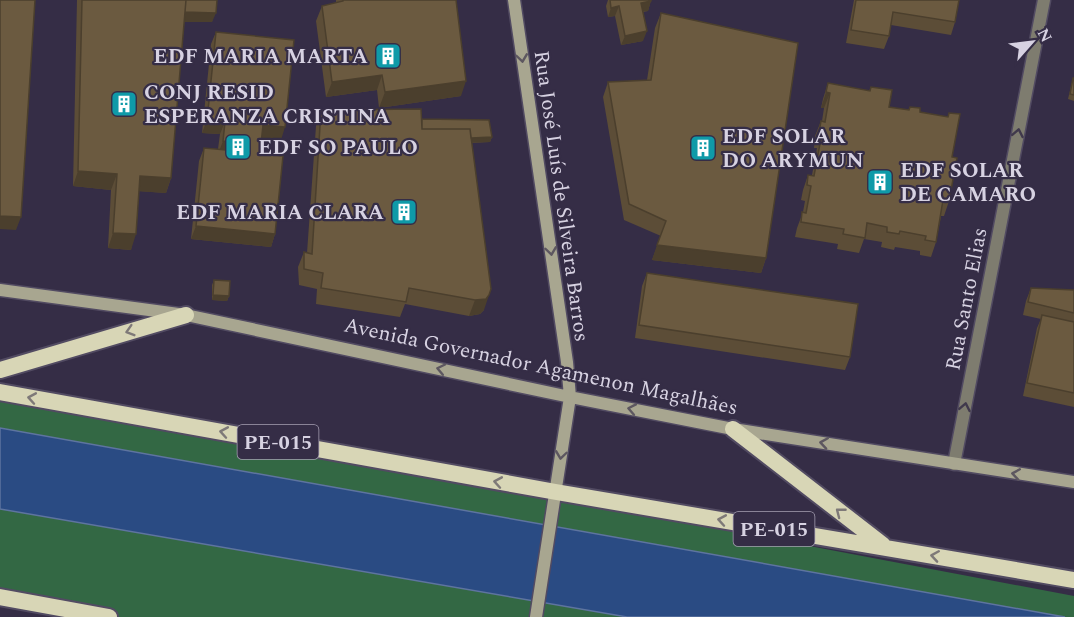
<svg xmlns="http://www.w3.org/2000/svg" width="1074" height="617" viewBox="0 0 1074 617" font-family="Spectral,serif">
<rect width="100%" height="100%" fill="#352d46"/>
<!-- green -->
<path fill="#336844" d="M0 393 1074 596V617H109L0 597Z"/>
<!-- water -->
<path fill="#2a4b83" stroke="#5e74a0" stroke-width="1.5" d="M0 428 1065 617H627L0 509Z"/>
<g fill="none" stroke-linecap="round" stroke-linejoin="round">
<defs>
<path id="minor" d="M954 464 1044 0"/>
<path id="secondary" d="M514 0 567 362 570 397 536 617
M0 290 186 315 570 397 733 429 1074 482"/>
<path id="trunk" d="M0 370 186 315
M0 392 556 492 1074 580
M733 429 883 545
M0 597 109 617"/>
</defs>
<!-- minor casing -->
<use href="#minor" stroke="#524b62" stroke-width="15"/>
<!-- secondary casing -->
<use href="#secondary" stroke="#524b62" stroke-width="15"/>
<!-- trunk casing -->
<use href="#trunk" stroke="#524b62" stroke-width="20"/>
<!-- minor -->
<use href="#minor" stroke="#7e7c6f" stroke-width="12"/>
<!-- secondary -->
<use href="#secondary" stroke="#a8a690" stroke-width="12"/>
<!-- trunk -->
<use href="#trunk" stroke="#d8d6b6" stroke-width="16"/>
</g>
<!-- wall -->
<path fill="#5c4d37" d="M77 0H217L212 22H184L171 178 166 193 139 191 131 250 108 248 111 190 73 186Z
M336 0H456L461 96 379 108 377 90 326 97 316 21 322 6 336 3Z
M608 0H651L648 11 643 12V41L621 45 615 16 608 17 606 6Z
M854 0H959L955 22 951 35 891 25 889 36 884 49 846 43Z
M661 13 766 258 761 273 652 260 661 236 624 220 603 97 608 82 647 80 655 28Z
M216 32 281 140 261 138 260 153 275 234 271 247 191 239 199 161 204 148 218 149 220 134 202 133 211 44Z
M1073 78H1074V101L1068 99Z
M828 83 869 91 871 87 889 107 908 110 910 107 920 112 948 117 949 113 952 157 949 201 944 216H941L936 242 931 257 920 255V251L895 247 894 250 881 247 882 242 864 239 859 253 837 249 838 244 795 237 797 228 803 212 805 201 801 200 803 190 808 175H812L817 148H814L815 136 821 121H822L824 108H821L823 99Z
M321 110 422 119 492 137 490 142 471 143 484 310 480 314 469 316 405 304 400 317 316 304 317 289 299 285 298 267 304 252 307 253 316 126Z
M647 273 850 357 845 370 635 338 642 286Z
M214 280 229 296 227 301 212 300V285Z
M1031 288 1074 290V407L1023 396 1037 328 1041 319 1023 315 1026 301Z"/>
<!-- shaded-wall -->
<path fill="#4b3f2d" d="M651 1 648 11 637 12 641 3Z
M619 6 615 16 608 17 611 8Z
M183 12 216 13 212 22H180Z
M647 31 643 41 621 45 625 36Z
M382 75 377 90 326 97 332 82Z
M466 81 461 96 379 108 385 92Z
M826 92 830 93 824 108H821Z
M207 120 225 122 220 134 202 133Z
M263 125 285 127 281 140 258 138Z
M492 137 490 142 416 145 418 139Z
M223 141 238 142 233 155 218 154Z
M78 171 117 174 111 190 73 186Z
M140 176 171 178 166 193 135 191Z
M0 216 21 217 16 230 0 229Z
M196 226 275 234 271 247 191 239Z
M113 233 136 234 131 250 108 248Z
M657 245 766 258 761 273 652 260Z
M213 295 229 296 227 301 212 300Z
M489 295 484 310 480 314 469 316 475 300Z"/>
<!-- building -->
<path fill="#6b5a40" stroke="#4b3f2d" stroke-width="1.5" d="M0 0H35L21 217 0 216Z
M82 0H186L171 178 140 176 136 234 113 233 117 174 78 171Z
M186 0H217L216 13 185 12Z
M343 0H456L466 81 385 92 382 75 332 82 322 6 343 1Z
M610 0H651V1L641 3 647 31 625 36 619 6 611 8Z
M856 0H959L955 22 893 12 889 36 851 30Z
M661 13 798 43 766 258 657 245 666 221 629 204 608 82 651 80Z
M216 32 294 40 285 127 263 125 260 153 283 156 275 234 196 226 204 148 237 151 238 142 223 141 225 122 207 120Z
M1073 78H1074V95L1070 94Z
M828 83 870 91 871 87 892 90 889 107 909 110 910 107 920 108V112L948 117 949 113 960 114 952 157 957 158 949 201 943 200 936 242 925 240 926 236 900 231 899 234 887 232V227L867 223 865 238 843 234 844 229 801 222 802 212 806 213 811 186 807 185 808 175 814 176 822 133 819 132 821 121 825 122 830 93 826 92Z
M421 109 422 129H470L491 289 489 295 486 299 475 300 409 288 406 302 321 288 323 273 304 269V252L312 254 321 110Z
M422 119 489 120 492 137 471 138 470 129H422Z
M647 273 858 304 850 357 639 325Z
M214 280 230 281 229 296 213 295Z
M1031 288 1074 290V313L1028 302Z
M1042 315 1074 322V393L1027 383Z"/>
<!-- one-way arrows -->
<defs><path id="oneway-chevron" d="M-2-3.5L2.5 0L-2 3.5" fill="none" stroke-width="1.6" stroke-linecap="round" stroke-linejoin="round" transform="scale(1.5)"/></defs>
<g stroke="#5d5760">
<use href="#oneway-chevron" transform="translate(522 58) rotate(82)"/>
<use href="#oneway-chevron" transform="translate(551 251) rotate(82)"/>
<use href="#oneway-chevron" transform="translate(441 369) rotate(-168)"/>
<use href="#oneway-chevron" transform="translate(632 409) rotate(-169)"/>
<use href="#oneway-chevron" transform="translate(824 443) rotate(-171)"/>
<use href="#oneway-chevron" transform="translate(561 455) rotate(98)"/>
<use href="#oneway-chevron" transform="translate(1016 474) rotate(-171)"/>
</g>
<g stroke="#40394c">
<use href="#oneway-chevron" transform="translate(1018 133) rotate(-79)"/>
<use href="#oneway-chevron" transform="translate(965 407) rotate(-79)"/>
</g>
<g stroke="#7e7978">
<use href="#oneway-chevron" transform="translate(130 331) rotate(163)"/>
<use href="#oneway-chevron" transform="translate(32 398) rotate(-170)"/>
<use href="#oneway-chevron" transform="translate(224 432) rotate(-170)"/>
<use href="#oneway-chevron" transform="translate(498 482) rotate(-170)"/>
<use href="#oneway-chevron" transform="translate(840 512) rotate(-142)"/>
<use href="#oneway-chevron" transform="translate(722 520) rotate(-170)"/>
<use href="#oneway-chevron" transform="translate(935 556) rotate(-171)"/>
</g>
<!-- icons -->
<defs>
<symbol id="building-square" viewBox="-11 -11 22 22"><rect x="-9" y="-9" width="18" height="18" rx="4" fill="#0f9aa8" stroke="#352d46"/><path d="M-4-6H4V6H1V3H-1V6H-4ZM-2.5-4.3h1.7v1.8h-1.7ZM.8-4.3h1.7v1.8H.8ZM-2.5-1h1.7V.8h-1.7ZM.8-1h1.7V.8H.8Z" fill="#fff"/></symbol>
</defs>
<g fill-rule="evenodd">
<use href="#building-square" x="373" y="41" width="30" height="30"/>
<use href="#building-square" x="109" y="89" width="30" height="30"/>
<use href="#building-square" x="223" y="132" width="30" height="30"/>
<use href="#building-square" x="688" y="133" width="30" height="30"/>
<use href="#building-square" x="865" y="167" width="30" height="30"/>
<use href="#building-square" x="389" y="197" width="30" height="30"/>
</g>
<g text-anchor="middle" stroke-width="4.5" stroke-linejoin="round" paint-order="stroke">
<!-- shield labels -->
<g fill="#352d46" stroke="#a6a0b3" stroke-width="1.5">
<rect x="237.5" y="425" width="81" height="34" rx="4.5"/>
<rect x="733.5" y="512" width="81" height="34" rx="4.5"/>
</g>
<g font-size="20" font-weight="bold" fill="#d7d2e2">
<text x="278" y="449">PE-015</text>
<text x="774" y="536">PE-015</text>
</g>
<!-- poi labels -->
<g font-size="21" font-weight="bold" fill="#d7d2e2" stroke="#352d46" text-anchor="start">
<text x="368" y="63" text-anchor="end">EDF MARIA MARTA</text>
<text x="144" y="99">CONJ RESID<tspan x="144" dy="24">ESPERANZA CRISTINA</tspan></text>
<text x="722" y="143">EDF SOLAR<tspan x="722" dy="24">DO ARYMUN</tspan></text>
<text x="258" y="154">EDF SO PAULO</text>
<text x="900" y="177">EDF SOLAR<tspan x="900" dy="24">DE CAMARO</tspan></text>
<text x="384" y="219" text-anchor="end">EDF MARIA CLARA</text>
</g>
<!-- street labels -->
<g font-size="21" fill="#d7d2e2" stroke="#352d46">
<text transform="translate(562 196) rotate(82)" y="7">Rua José Luís de Silveira Barros</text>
<text transform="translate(966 299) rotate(-79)" y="7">Rua Santo Elias</text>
<text transform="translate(541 366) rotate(12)" y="7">Avenida Governador Agamenon Magalhães</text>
</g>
</g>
<!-- north arrow -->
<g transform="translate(1032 42) rotate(62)" stroke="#352d46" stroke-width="4.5" paint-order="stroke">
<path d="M0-4.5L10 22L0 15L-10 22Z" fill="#d7d2e2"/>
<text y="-9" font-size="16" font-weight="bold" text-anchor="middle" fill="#d7d2e2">N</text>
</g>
</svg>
